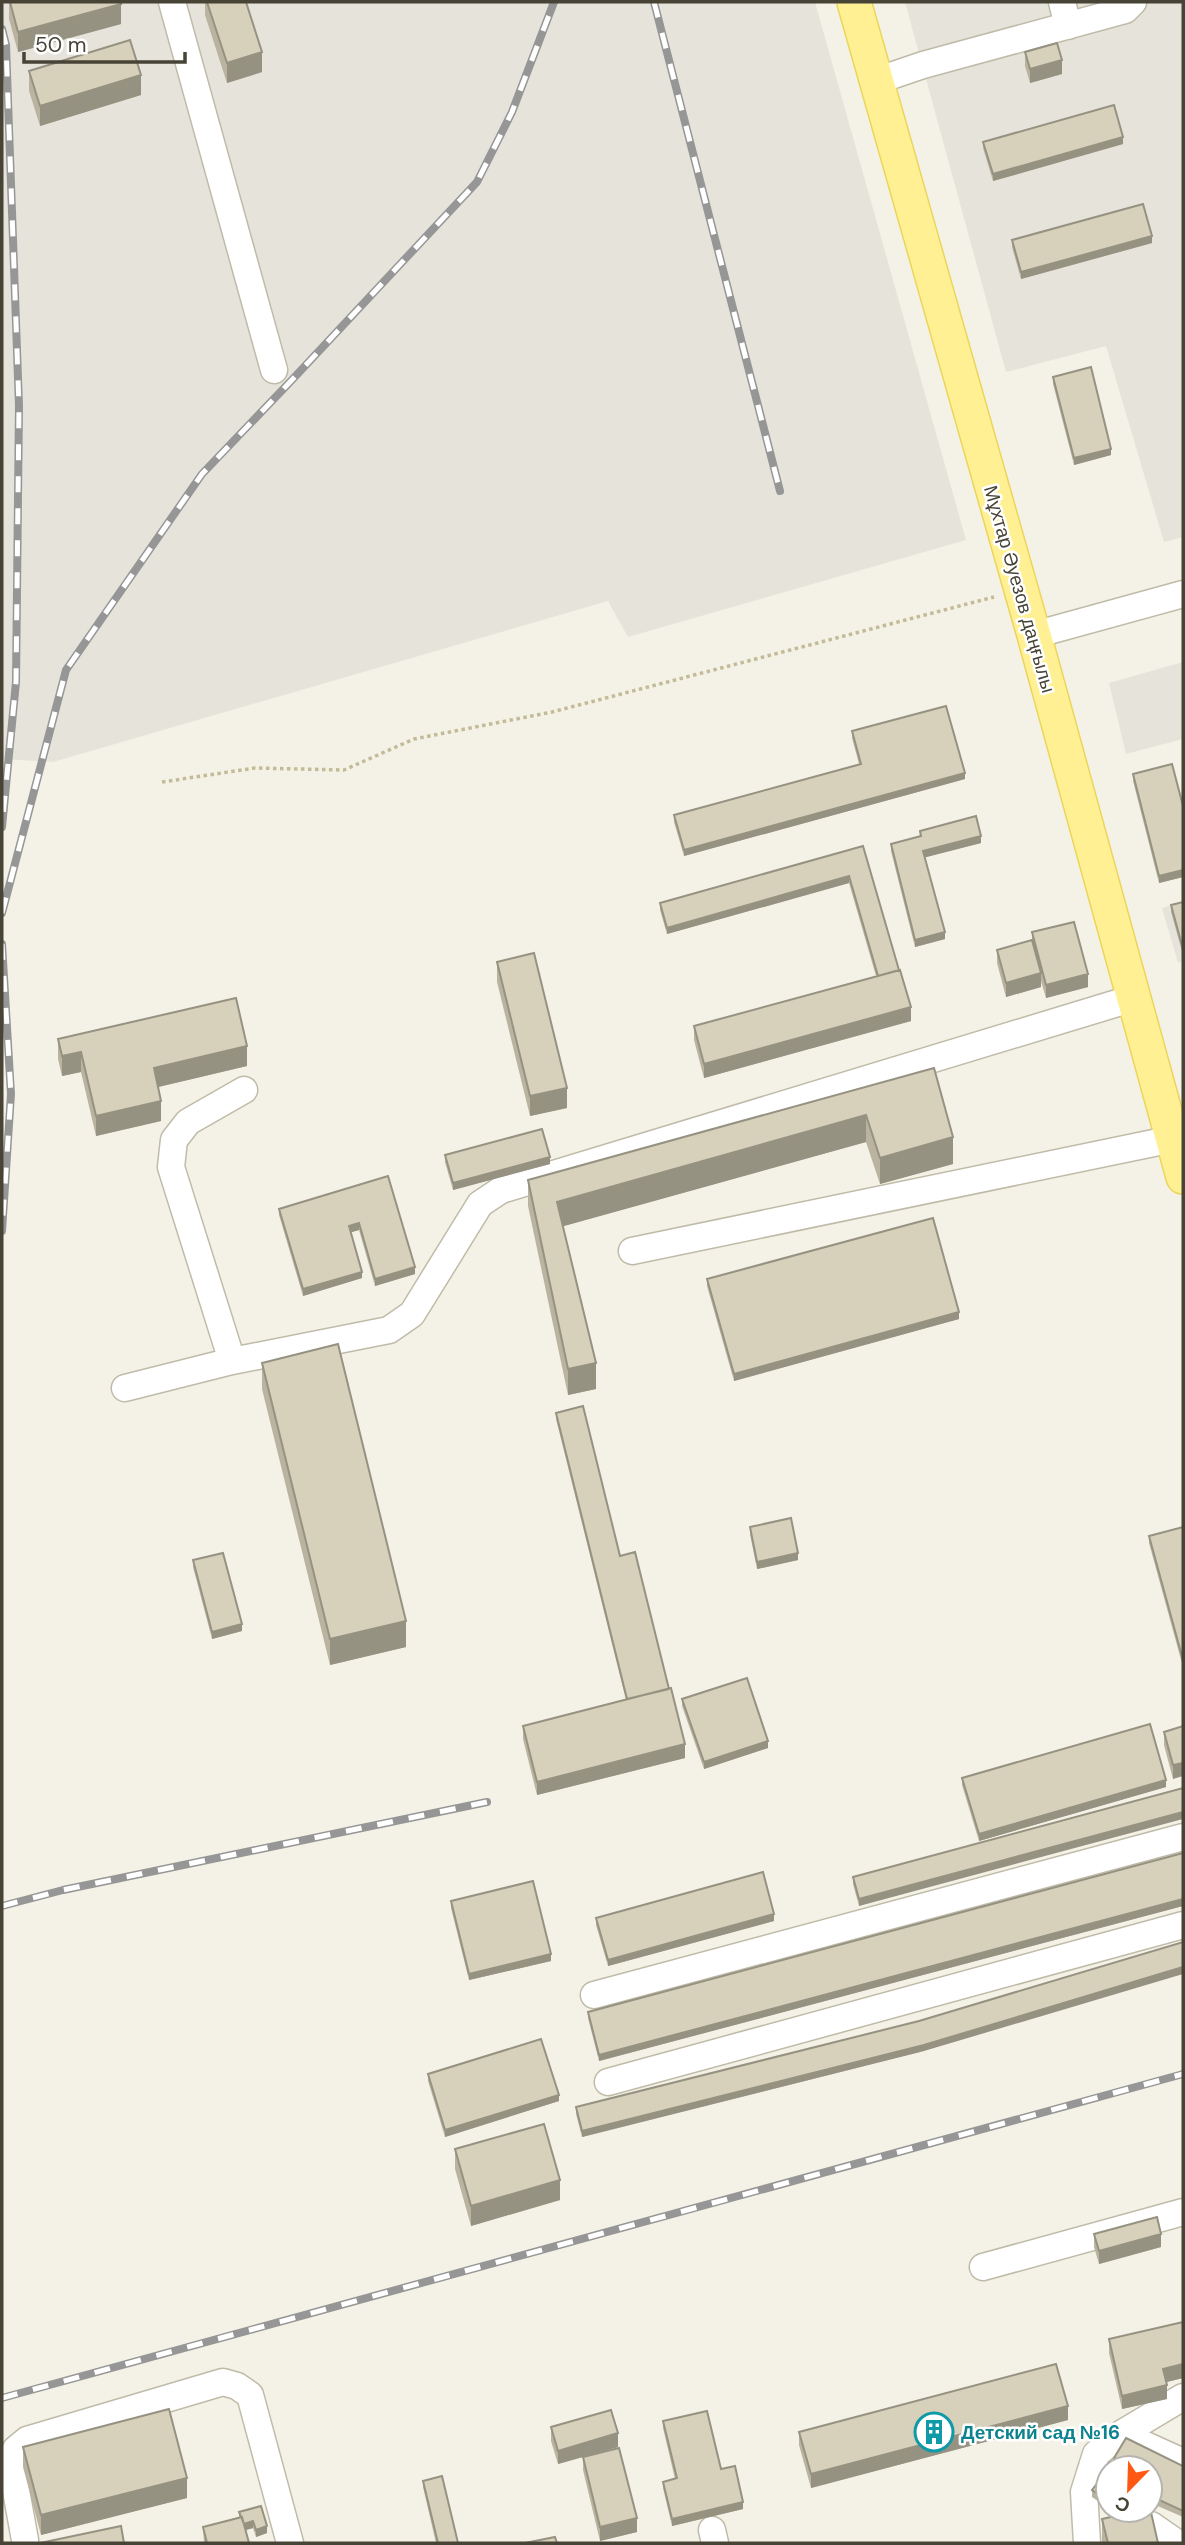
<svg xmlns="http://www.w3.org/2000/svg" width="1185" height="2545" viewBox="0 0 1185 2545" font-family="'DM Sans',sans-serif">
<rect width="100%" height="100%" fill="#f4f2e6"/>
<!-- industrial -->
<path fill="#e6e3db" d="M2 2H815L966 540 628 637 608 601 53 762 2 759Z
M905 2H1183V537L1164 542 1106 346 1006 372Z
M1183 662V739L1126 754 1109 683Z
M1183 902V961L1178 963 1162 908Z"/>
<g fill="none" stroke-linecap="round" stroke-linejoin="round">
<defs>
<path id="minor" d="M172 2 274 370
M1062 2 1068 26
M876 81 923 65 1125 10 1133 2
M1034 635 1183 594
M632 1251 1173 1139
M232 1361 171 1167 174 1140 188 1122 244 1090
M125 1388 232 1361 389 1330 412 1314 480 1204 501 1190 1134 998
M594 1995 1183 1837
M608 2082 1183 1925
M983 2267 1183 2212
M1121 2434 1183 2397
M1119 2527 1151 2525 1177 2543
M712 2530 715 2543
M25 2540 11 2463 16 2449 27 2440 223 2382 237 2386 250 2395 290 2543
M1087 2543 1084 2492 1096 2454 1121 2434 1183 2462"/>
<path id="major" d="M854 2 1034 635 1183 1177"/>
</defs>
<!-- minor casing -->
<use href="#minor" stroke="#c0bba8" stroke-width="29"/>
<!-- major casing -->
<use href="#major" stroke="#ecd55c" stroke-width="36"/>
<!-- path -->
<path stroke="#c3ba98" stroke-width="3.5" stroke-dasharray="3.5 3.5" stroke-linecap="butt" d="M162 782 255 768 344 770 414 739 552 712 994 597"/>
<!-- minor -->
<use href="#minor" stroke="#fff" stroke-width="26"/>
<!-- major -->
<use href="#major" stroke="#fff094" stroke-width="33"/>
<defs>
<path id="rail" d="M654 2 780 491
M2 29 6 45 19 406 16 682 2 827
M2 913 66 670 202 474 290 382 477 182 512 112 554 2
M2 944 11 1094 2 1231
M2 1906 63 1890 487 1802
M2 2398 1183 2074"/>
</defs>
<!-- rail casing -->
<use href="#rail" stroke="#969696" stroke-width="8"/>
<!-- rail -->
<use href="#rail" stroke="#fff" stroke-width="5" stroke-dasharray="16" stroke-linecap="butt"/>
</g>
<!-- wall -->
<path fill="#b9b3a0" d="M9 2H120L121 24 18 52 9 19Z
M205 2H246L262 72 227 83 205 15Z
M1025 52 1062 74 1030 83 1025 66Z
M29 71 141 95 40 126 29 91Z
M983 142 1123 144 993 181 983 148Z
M1012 240 1152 243 1021 279 1012 247Z
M1053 377 1111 455 1074 465 1053 384Z
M852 731 965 779 684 856 674 822V815L859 764 852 738Z
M1133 774 1183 806V877L1159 883 1133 781Z
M920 831 981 843 925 857 945 939 915 947 891 851V844L920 836Z
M863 846 911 1021 704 1078 694 1040V1026L876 976 849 883 667 934 660 910V903Z
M1183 902V955L1171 912V905Z
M1032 932 1088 987 1046 998 1041 981V987L1006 997 997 963V950L1032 940Z
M497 962 567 1108 530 1116 497 982Z
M58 1039 247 1066 158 1087 161 1121 96 1136 81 1072 62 1076 58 1059Z
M934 1068 953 1164 880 1184 866 1142 563 1226 596 1389 568 1395 528 1206V1180Z
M445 1155 550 1164 453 1190 445 1162Z
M388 1176 415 1274 375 1286 359 1230 350 1232 362 1278 303 1296 279 1215V1209Z
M707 1279 959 1319 734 1381 707 1286Z
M262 1363 406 1647 330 1665 262 1389Z
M556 1413 620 1556 685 1758 537 1795 523 1739V1726L626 1700 556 1419Z
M750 1527 798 1560 757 1569 750 1534Z
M1183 1527V1667L1149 1543V1536Z
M193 1560 242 1631 212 1639 193 1567Z
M682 1699 768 1748 704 1769 682 1706Z
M1183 1726 1173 1779 1164 1745V1732Z
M962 1778 1166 1787 979 1841 962 1785Z
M1183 1788 859 1906 853 1884V1877Z
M1183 1853V1906L599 2061 588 2018V2012Z
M451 1901 551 1961 469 1980 451 1908Z
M596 1918 774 1921 608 1966 596 1925Z
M924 2051 582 2137 576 2114V2107Z
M428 2074 559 2101 445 2137 428 2081Z
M455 2149 560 2200 471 2226 455 2169Z
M1094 2234 1161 2247 1099 2264 1094 2247Z
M1109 2339 1183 2378 1166 2382 1167 2399 1122 2409 1109 2353Z
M1068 2420 811 2488 799 2445V2432Z
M663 2421 721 2469 743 2509 672 2526 663 2488V2482L675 2479 663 2428Z
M551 2427 618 2447 590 2455 637 2532 600 2541 583 2470V2457L558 2464 551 2441Z
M23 2447 187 2498 41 2535 23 2467Z
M1114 2458 1183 2466V2517L1153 2504 1151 2510 1158 2543H1102V2519L1150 2510V2468H1122L1114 2465Z
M423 2481 458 2543H436L423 2487Z
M1108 2481V2508L1092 2497V2490Z
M239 2512 267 2533 256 2537 253 2528 245 2530 249 2543H204L203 2527 239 2517Z"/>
<!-- shaded-wall -->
<path fill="#969282" d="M121 4V24L18 52V32Z
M262 52V72L227 83V63Z
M1062 60V74L1030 83V69Z
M141 75V95L40 126V106Z
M1123 137V144L993 181V174Z
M1152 236V243L1021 279V272Z
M1111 449V455L1074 465V458Z
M965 773V779L684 856V850Z
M981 836V843L923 858V851Z
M1183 870V877L1159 883V876Z
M849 876V883L667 934V928Z
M945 932V939L915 947V940Z
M1041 973V987L1006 997V983Z
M1088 974V987L1046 998V985Z
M911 1007V1021L704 1078V1064Z
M247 1046V1066L154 1088V1068Z
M81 1052V1072L62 1076V1056Z
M567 1088V1108L530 1116V1096Z
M161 1101V1121L96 1136V1116Z
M866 1115V1142L557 1228V1202Z
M953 1137V1164L880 1184V1158Z
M550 1157V1164L453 1190V1183Z
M359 1223V1230L349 1233V1226Z
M415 1267V1274L375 1286V1279Z
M362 1272V1278L303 1296V1289Z
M959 1312V1319L734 1381V1374Z
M596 1363V1389L568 1395V1369Z
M798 1553V1560L757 1569V1562Z
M406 1621V1647L330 1665V1639Z
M242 1624V1631L212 1639V1632Z
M768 1741V1748L704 1769V1762Z
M685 1744V1758L537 1795V1782Z
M1183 1763V1776L1173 1779V1765Z
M1166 1780V1787L979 1841V1834Z
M1183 1812V1819L859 1906V1899Z
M1183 1899V1906L599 2061V2055Z
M774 1914V1921L608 1966V1960Z
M551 1954V1961L469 1980V1974Z
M1183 1967V1974L924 2051 582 2137V2131Z
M559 2095V2101L445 2137V2130Z
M560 2180V2200L471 2226V2206Z
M1161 2234V2247L1099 2264V2251Z
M1183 2364V2378L1163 2383V2369Z
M1167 2385V2399L1122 2409V2396Z
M1068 2406V2420L811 2488V2474Z
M618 2433V2447L558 2464V2451Z
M187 2478V2498L41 2535V2515Z
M1153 2497V2504L1150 2511V2505Z
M743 2502V2509L672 2526V2519Z
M637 2518V2532L600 2541V2527Z
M253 2521V2528L243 2531V2524Z
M267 2526V2533L256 2537V2530Z"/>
<!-- building -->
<path fill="#d7d0ba" stroke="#969282" stroke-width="2" d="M10 2H120L121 4 18 32Z
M207 2H246L262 52 227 63Z
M130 40 141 75 40 106 29 71Z
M1057 43 1062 60 1030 69 1025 52Z
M1114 105 1123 137 993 174 983 142Z
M1143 204 1152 236 1021 272 1012 240Z
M1091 367 1111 449 1074 458 1053 377Z
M946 706 965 773 684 850 674 815 861 764 852 731Z
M1172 764 1183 806V870L1159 876 1133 774Z
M976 816 981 836 923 851 945 932 915 940 891 844 921 836 920 831Z
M863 846 899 970 878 976 849 876 667 928 660 903Z
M1183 902V949L1171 905Z
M1074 922 1088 974 1046 985 1032 932Z
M1032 940 1041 973 1006 983 997 950Z
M534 953 567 1088 530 1096 497 962Z
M900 970 911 1007 704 1064 694 1026Z
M236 998 247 1046 154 1068 161 1101 96 1116 81 1052 62 1056 58 1039Z
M934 1068 953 1137 880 1158 866 1115 557 1202 596 1363 568 1369 528 1180Z
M542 1129 550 1157 453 1183 445 1155Z
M388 1176 415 1267 375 1279 359 1223 349 1226 362 1272 303 1289 279 1209Z
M933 1218 959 1312 734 1374 707 1279Z
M338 1344 406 1621 330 1639 262 1363Z
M583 1406 620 1556 635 1552 669 1689 627 1699 556 1413Z
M791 1518 798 1553 757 1562 750 1527Z
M1183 1527V1660L1149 1536Z
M223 1553 242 1624 212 1632 193 1560Z
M747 1678 768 1741 704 1762 682 1699Z
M671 1688 685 1744 537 1782 523 1726Z
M1150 1724 1166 1780 979 1834 962 1778Z
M1183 1726V1763L1173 1765 1164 1732Z
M1183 1788V1812L859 1899 853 1877Z
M1183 1853V1899L599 2055 588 2012Z
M763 1872 774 1914 608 1960 596 1918Z
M533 1881 551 1954 469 1974 451 1901Z
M1183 1942V1967L924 2045 582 2131 576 2107 919 2021Z
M541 2039 559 2095 445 2130 428 2074Z
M544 2124 560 2180 471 2206 455 2149Z
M1157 2217 1161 2234 1099 2251 1094 2234Z
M1183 2322V2364L1163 2369 1167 2385 1122 2396 1109 2339Z
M1056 2364 1068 2406 811 2474 799 2432Z
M169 2409 187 2478 41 2515 23 2447Z
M611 2410 618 2433 558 2451 551 2427Z
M707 2411 721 2469 735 2466 743 2502 672 2519 663 2482 677 2478 663 2421Z
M1126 2438 1183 2466V2511L1153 2497 1150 2505V2468H1128L1130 2464 1114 2458Z
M619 2448 637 2518 600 2527 583 2457Z
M442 2476 458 2543H438L423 2481Z
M1102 2477 1108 2481V2501L1092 2490Z
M261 2506 267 2526 256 2530 253 2521 244 2524 239 2512Z
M1150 2508 1158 2543H1108L1102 2519 1141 2510H1150Z
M242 2517 249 2543H207L203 2527Z
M121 2526 124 2543H40Z
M555 2537 557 2543H525Z"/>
<!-- icons -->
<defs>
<symbol id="building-ring" viewBox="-11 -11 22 22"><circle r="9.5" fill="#fff" stroke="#0f9aa8" stroke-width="1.5"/><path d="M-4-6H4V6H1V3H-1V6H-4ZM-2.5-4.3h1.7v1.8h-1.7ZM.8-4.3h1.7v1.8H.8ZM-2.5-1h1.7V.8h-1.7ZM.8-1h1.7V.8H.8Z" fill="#0f9aa8"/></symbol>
</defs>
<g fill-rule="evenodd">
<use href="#building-ring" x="912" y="2410" width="44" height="44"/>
</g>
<g text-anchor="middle" stroke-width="5" stroke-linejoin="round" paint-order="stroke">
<!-- street labels -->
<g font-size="19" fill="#474335" stroke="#fff">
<text transform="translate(1020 589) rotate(74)" y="7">Мұхтар Әуезов даңғылы</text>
</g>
<!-- culture labels -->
<g font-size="19" font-weight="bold" fill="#0d838f" stroke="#fff" text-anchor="start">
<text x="961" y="2439">Детский сад №16</text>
</g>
</g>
<!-- border -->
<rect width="1185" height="2545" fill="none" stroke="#474335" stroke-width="7"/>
<!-- north arrow -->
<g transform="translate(1129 2489) rotate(203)"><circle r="33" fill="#ffffff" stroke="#b5b4ae" stroke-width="2"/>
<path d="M0-5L12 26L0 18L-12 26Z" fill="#ff5812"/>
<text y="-10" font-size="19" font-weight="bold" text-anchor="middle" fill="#474335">С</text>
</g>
<!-- scale -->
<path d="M24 52v10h161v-10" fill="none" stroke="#474335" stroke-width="3.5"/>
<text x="35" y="52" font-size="21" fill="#474335" stroke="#ffffff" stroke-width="5" paint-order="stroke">50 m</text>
</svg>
